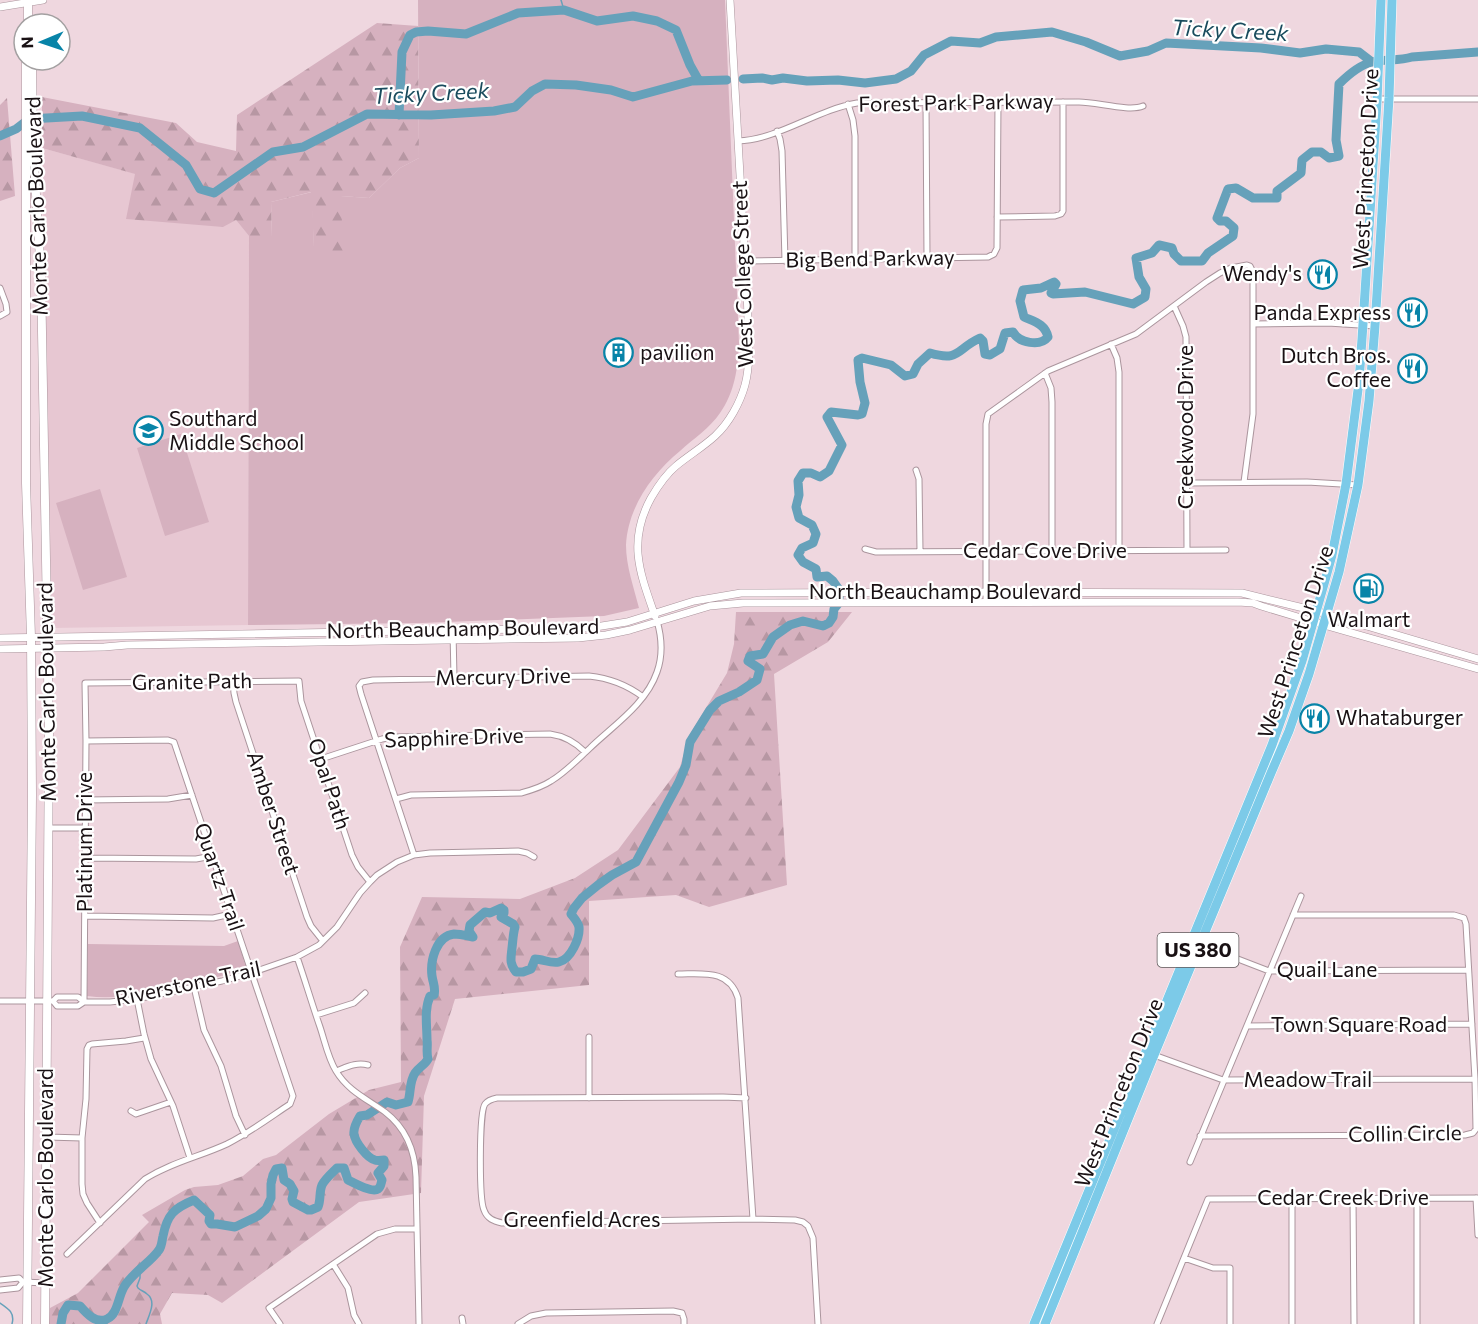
<svg xmlns="http://www.w3.org/2000/svg" width="1478" height="1324" viewBox="0 0 1478 1324" font-family="Commissioner,sans-serif">
<defs>
<pattern id="forest-firs" width="22" height="20" patternUnits="userSpaceOnUse" patternTransform="scale(1.5)"><rect width="22" height="20" fill="#d6b1bf"/><path d="M5 1l3.5 6h-7zM16 11l3.5 6h-7z" fill="#b797a3"/></pattern>
</defs>
<rect width="100%" height="100%" fill="#efd7df"/>
<!-- built -->
<path fill="#e7c7d2" d="M42 148 136 174 127 219 236 220 249 236 248 625 52 628Z"/>
<!-- green -->
<path fill="#d6b1bf" d="M418 0H725L739 343C738 367 735 392 720 413 710 428 693 439 680 451 652 474 628 507 626 545 626 566 634 588 639 608L604 616 422 623 248 625 249 236H272L271 202 312 192 314 247 341 196 369 198 400 168 419 158Z
M181 434 209 522 165 536 137 448Z
M100 489 127 577 83 590 56 503Z
M238 941 246 968C224 976 202 981 179 986 148 993 118 1000 87 996L88 944 224 946Z"/>
<!-- forest -->
<path fill="url(#forest-firs)" d="M377 23 418 26 419 158 400 168 369 198 341 196 343 253 314 247 311 192 271 202 272 237 249 236 236 220 223 227 126 219 135 174 42 148V97L176 123 197 142 236 151 237 115Z
M7 98 15 196 0 201V105Z
M736 612H852L828 642 774 674 787 885 709 907 676 895 589 901V985L455 999 424 1096 421 1193 359 1202 222 1303 208 1295 172 1293 160 1314 162 1324H49L50 1308 78 1293 149 1222 142 1215 185 1190 194 1187 218 1185 243 1176 263 1159 276 1155 329 1114 369 1090 401 1082 400 947 422 897 520 899 575 878 618 850 680 767 689 736 727 673 734 644Z"/>
<g fill="none" stroke-linecap="round" stroke-linejoin="round">
<!-- stream -->
<path stroke="#66a1ba" stroke-width="1.5" d="M561 0 564 10
M140 1269V1278L137 1286 138 1288C141 1291 144 1291 147 1294 157 1301 149 1315 146 1324
M0 1303C9 1309 15 1313 12 1324
M105 1320 107 1324"/>
<!-- river -->
<path stroke="#66a1ba" stroke-width="9" d="M743 79 762 78 772 80 783 78 807 81 838 80 865 83 896 79 911 71 924 55 951 41 980 43 996 37 1052 32 1086 42 1120 56 1148 51 1166 43 1261 48 1300 53 1326 49 1359 52 1372 62
M399 115 402 52 410 35 416 32 428 31 466 34 518 13 564 10 597 21 633 16 657 21 676 30 690 65 699 81
M0 136 16 129 29 119 82 116 140 128 186 165 200 189 214 193 273 152 303 147 367 114 431 115 494 111 515 107 532 91 545 84 576 85 611 90 633 97 692 81 727 80
M61 1324 63 1313 68 1305 80 1306C87 1314 96 1324 107 1319 118 1314 118 1297 124 1287 132 1273 151 1262 159 1250 162 1246 162 1240 163 1236 167 1215 174 1208 194 1200L210 1215 209 1221 211 1224H217L235 1227 258 1216 266 1209 271 1198V1184L273 1175 276 1169 282 1168 284 1180 290 1184 294 1191 292 1199 293 1202 308 1210H311L318 1207C321 1200 319 1192 322 1185 325 1179 332 1173 337 1168H344L348 1180C354 1183 372 1193 378 1189 381 1187 381 1183 382 1180L378 1173 384 1166V1160C382 1160 377 1161 375 1160 367 1158 355 1142 354 1134 353 1128 357 1121 360 1116L367 1115 387 1102 396 1105 408 1102C411 1093 409 1082 415 1073 419 1067 425 1065 428 1059 426 1052 428 1046 427 1040 427 1025 424 1010 430 996L434 995C436 988 433 983 432 976 430 961 436 936 454 934 460 934 468 936 473 937L469 931 470 925 485 912 490 913 501 908 504 910V913L501 917 513 924 515 927C513 934 513 940 512 948 511 958 509 963 516 972H523L531 969 535 959C543 959 551 964 559 962 571 959 580 938 579 927 578 922 574 918 571 914L574 908 582 898 598 885 612 875 636 862 679 782 686 765 690 742 710 710 719 701 739 692 757 680 760 669 748 661 750 656 763 654 773 637 790 625 803 621 823 626 829 623 833 617 834 609 838 604 840 591 833 581 827 576 817 577 816 569 803 562 798 555 802 548 813 543 816 534 812 525 799 518 796 507 799 495 798 481 803 473H811L820 477 829 471 842 445 827 417 831 412 858 415 862 414 865 403 860 382 858 360 862 358 891 365 905 376 913 374 918 364 930 353C960 362 956 349 980 338L983 341 985 354 990 355 1000 349 1005 333 1013 332C1019 343 1040 347 1048 337 1045 324 1035 322 1024 317L1020 301 1023 290 1041 288 1054 282 1056 284 1051 293 1053 294 1085 292 1133 304 1145 297 1146 289 1139 277 1136 258 1152 253 1159 245 1172 248 1174 254 1181 261H1202L1208 253 1233 236 1234 228 1226 221H1220L1217 218 1228 189 1236 188 1253 198H1277V191L1301 173 1302 160 1312 152H1321L1329 158 1339 156 1336 140 1339 84C1348 75 1360 65 1372 62 1385 59 1399 61 1412 57L1478 52"/>
<defs>
<path id="minor" d="M1378 99H1478
M926 102 927 258
M848 104 853 120 855 136V259
M777 131 780 139 782 151 785 261
M738 141C780 139 816 110 857 103L1079 102C1097 102 1129 112 1143 106
M997 217 1055 216 1061 214 1063 211V102
M745 261 988 257 994 254 997 248 998 102
M0 288 6 304 7 312 0 316
M1174 306 1183 326 1186 337 1187 550
M1253 324 1328 323 1375 326
M1111 344 1117 358 1119 372V550
M1045 373 1051 388 1052 402V551
M916 470 919 479 920 551
M1186 483 1307 482 1358 485
M865 549 876 552 1226 550
M986 602V424L988 414 1048 371 1136 334 1206 282 1220 273 1231 268 1247 265 1250 266 1252 270 1253 276V414L1244 482
M453 631 454 678
M233 681 234 693 236 702 307 917 311 926 323 941
M321 759 382 739 393 737 550 734C565 736 575 742 585 752
M396 799 411 795 521 793C532 790 542 787 551 781 566 772 578 759 590 748 614 725 646 704 657 672 663 655 662 638 657 621
M85 800 168 799 192 795
M49 828H85
M414 855 361 694 359 686 362 682 373 680 589 676C610 678 627 685 643 697
M85 858 196 859 212 856
M85 916 213 918 231 914
M1199 944 1269 971 1468 970
M297 957C305 980 312 1004 320 1027 325 1042 328 1058 336 1071 348 1091 367 1099 385 1112 406 1128 415 1151 416 1177L419 1324
M678 974C703 974 729 969 738 998L753 1219
M194 987 204 1030 221 1066 236 1116 245 1135
M137 999 144 1034 151 1059 173 1106 190 1158
M0 1001H53L57 997H78L84 1002
M53 1001 57 1006H78L84 1002H110L137 999 222 981 251 973 297 957 319 945 337 927 360 893 370 882 377 875 397 862 414 855 430 853 518 851 527 853 534 857
M84 1002 86 741 85 683 299 681 301 701 352 855 358 867 370 882
M316 1015 354 1003 365 993
M1247 1026 1472 1024
M589 1037V1098
M1154 1055 1223 1080 1475 1079
M336 1071C347 1067 356 1062 368 1065
M746 1098 723 1097 497 1098C492 1099 488 1100 485 1104 479 1112 479 1199 484 1210 487 1219 494 1221 502 1223L753 1219 795 1220 803 1222 808 1226 813 1238 818 1324
M131 1111 136 1114 171 1102
M1200 1136 1465 1135 1473 1133 1476 1129 1475 1079 1466 924 1464 918 1454 915H1293
M47 1137 82 1138
M1190 1162 1301 896
M1353 1198 1354 1324
M1417 1198V1324
M1476 1198 1478 1235
M100 1223 87 1203 83 1194 82 1184V1138L86 1099 87 1049 89 1045 92 1044 126 1041 144 1038
M67 1254 145 1179C172 1162 199 1157 227 1144 249 1133 269 1118 290 1104L293 1096 174 742 168 740 86 741
M1184 1258 1213 1268H1230V1324
M333 1264 348 1288 354 1315 359 1324
M0 1280 19 1278 23 1282 46 1283
M0 1290 18 1288 23 1282
M462 1318 463 1324
M280 1324 269 1308 377 1234 395 1229H417
M518 1324 531 1316 546 1313 673 1311 682 1313 684 1319V1324
M1157 1324 1208 1199 1478 1198
M1292 1324V1199"/>
<path id="tertiary" d="M0 7 43 0
M655 616C640 573 627 542 651 498 658 486 665 475 676 466 688 456 703 447 715 436 729 423 740 403 745 385 750 366 749 346 748 327 748 299 746 272 744 245 739 163 735 82 730 0
M0 638 589 628 627 622 694 601 741 593 962 592 1242 593 1316 611 1478 659
M0 649 104 647 127 645 578 638 606 635 630 630 710 606 743 603 1238 602 1253 603 1261 606 1324 625 1478 669"/>
<path id="secondary" d="M28 0V24
M26 60V483L31 637 32 795 27 1324
M32 60 33 146 41 275 49 730 45 1324"/>
<path id="trunk" d="M1034 1324 1272 745 1302 661 1324 584 1332 555 1346 484 1359 382 1363 324 1377 102 1381 0
M1045 1324 1154 1055 1271 773 1289 731 1309 674 1339 572 1358 485 1369 401 1375 326 1389 98 1392 0"/>
</defs>
<!-- minor casing -->
<use href="#minor" stroke="#ab959d" stroke-width="7"/>
<!-- tertiary casing -->
<use href="#tertiary" stroke="#ab959d" stroke-width="8"/>
<!-- secondary casing -->
<use href="#secondary" stroke="#ab959d" stroke-width="9"/>
<!-- trunk casing -->
<use href="#trunk" stroke="#fff" stroke-width="10"/>
<!-- minor -->
<use href="#minor" stroke="#fff" stroke-width="5"/>
<!-- tertiary -->
<use href="#tertiary" stroke="#fff" stroke-width="7"/>
<!-- secondary -->
<use href="#secondary" stroke="#fff" stroke-width="8"/>
<!-- trunk -->
<use href="#trunk" stroke="#7ccae8" stroke-width="9"/>
</g>
<!-- icons -->
<defs>
<symbol id="restaurant-ring" viewBox="-11 -11 22 22"><circle r="9.5" fill="#fff" stroke="#0884a8" stroke-width="1.5"/><path d="M-5-6h1v4h1v-4h1v4h1v-4h1v5L-1.5 .5V6h-2V.5L-5-1ZM5-6V6H3V1.5H1.5Q1.5-4 5-6Z" fill="#0884a8"/></symbol>
<symbol id="building-ring" viewBox="-11 -11 22 22"><circle r="9.5" fill="#fff" stroke="#0884a8" stroke-width="1.5"/><path d="M-4-6H4V6H1V3H-1V6H-4ZM-2.5-4.3h1.7v1.8h-1.7ZM.8-4.3h1.7v1.8H.8ZM-2.5-1h1.7V.8h-1.7ZM.8-1h1.7V.8H.8Z" fill="#0884a8"/></symbol>
<symbol id="school-ring" viewBox="-11 -11 22 22"><circle r="9.5" fill="#fff" stroke="#0884a8" stroke-width="1.5"/><path d="M0-5L7-2L0 1L-7-2ZM-4 1L0 2.5L4 1V4Q0 6-4 4Z" fill="#0884a8"/></symbol>
<symbol id="fuel-ring" viewBox="-11 -11 22 22"><circle r="9.5" fill="#fff" stroke="#0884a8" stroke-width="1.5"/><path d="M-5.5-6h7V0h2V4h1.3V-2.5L3-4.5l.8-.8L6-3V5H2.5V1h-1V6h-7ZM-4.2-4.7v3.2H.2V-4.7Z" fill="#0884a8"/></symbol>
</defs>
<g fill-rule="evenodd">
<use href="#restaurant-ring" x="1306" y="258" width="33" height="33"/>
<use href="#restaurant-ring" x="1396" y="296" width="33" height="33"/>
<use href="#building-ring" x="602" y="336" width="33" height="33"/>
<use href="#restaurant-ring" x="1396" y="352" width="33" height="33"/>
<use href="#school-ring" x="132" y="414" width="33" height="33"/>
<use href="#fuel-ring" x="1352" y="572" width="33" height="33"/>
<use href="#restaurant-ring" x="1298" y="702" width="33" height="33"/>
</g>
<g text-anchor="middle" stroke-width="4.5" stroke-linejoin="round" paint-order="stroke">
<!-- shield labels -->
<rect fill="#fff" stroke="#5e585a" stroke-width="1.5" x="1157.5" y="933" width="81" height="34" rx="4.5"/>
<g font-size="20" font-weight="bold" fill="#191114">
<text x="1198" y="957">US 380</text>
</g>
<!-- street labels -->
<g font-size="21" fill="#191114" stroke="#fff">
<text transform="translate(956 103) rotate(-1)" y="7">Forest Park Parkway</text>
<text transform="translate(1366 169) rotate(-87)" y="7">West Princeton Drive</text>
<text transform="translate(37 206) rotate(-92)" y="7">Monte Carlo Boulevard</text>
<text transform="translate(870 259) rotate(-1)" y="7">Big Bend Parkway</text>
<text transform="translate(743 274) rotate(-92)" y="7">West College Street</text>
<text transform="translate(1186 427) rotate(-90)" y="7">Creekwood Drive</text>
<text x="1045" y="558">Cedar Cove Drive</text>
<text x="945" y="599">North Beauchamp Boulevard</text>
<text transform="translate(463 629) rotate(-1)" y="7">North Beauchamp Boulevard</text>
<text transform="translate(1296 642) rotate(-72)" y="7">West Princeton Drive</text>
<text transform="translate(503 677) rotate(-1)" y="7">Mercury Drive</text>
<text transform="translate(192 682) rotate(-1)" y="7">Granite Path</text>
<text transform="translate(47 692) rotate(-91)" y="7">Monte Carlo Boulevard</text>
<text transform="translate(454 738) rotate(-2)" y="7">Sapphire Drive</text>
<text transform="translate(329 784) rotate(72)" y="7">Opal Path</text>
<text transform="translate(273 813) rotate(72)" y="7">Amber Street</text>
<text transform="translate(85 842) rotate(-90)" y="7">Platinum Drive</text>
<text transform="translate(219 877) rotate(71)" y="7">Quartz Trail</text>
<text x="1327" y="977">Quail Lane</text>
<text transform="translate(188 984) rotate(-12)" y="7">Riverstone Trail</text>
<text x="1359" y="1032">Town Square Road</text>
<text x="1308" y="1087">Meadow Trail</text>
<text transform="translate(1119 1093) rotate(-68)" y="7">West Princeton Drive</text>
<text transform="translate(1405 1134) rotate(-1)" y="7">Collin Circle</text>
<text transform="translate(46 1178) rotate(-90)" y="7">Monte Carlo Boulevard</text>
<text x="1343" y="1205">Cedar Creek Drive</text>
<text x="582" y="1227">Greenfield Acres</text>
</g>
<!-- poi labels -->
<g font-size="21" fill="#191114" stroke="#fff" text-anchor="end">
<text x="1302" y="281">Wendy's</text>
<text x="1391" y="320">Panda Express</text>
<text x="640" y="360" text-anchor="start">pavilion</text>
<text x="1391" y="363">Dutch Bros.<tspan x="1391" dy="24">Coffee</tspan></text>
<text x="169" y="426" text-anchor="start">Southard<tspan x="169" dy="24">Middle School</tspan></text>
<text x="1369" y="627" text-anchor="middle">Walmart</text>
<text x="1336" y="725" text-anchor="start">Whataburger</text>
</g>
<!-- water labels -->
<g font-size="22" font-style="italic" fill="#194b5d" stroke="#fff">
<text transform="translate(1230 30) rotate(3)" y="8">Ticky Creek</text>
<text transform="translate(431 93) rotate(-3)" y="8">Ticky Creek</text>
</g>
</g>
<!-- north arrow -->
<g transform="translate(42 42) rotate(268)"><circle r="28" fill="#ffffff" stroke="#a3a0a1" stroke-width="1.5"/>
<path d="M0-4.5L10 22L0 15L-10 22Z" fill="#0884a8"/>
<text y="-9" font-size="16" font-weight="bold" text-anchor="middle" fill="#191114">N</text>
</g>
</svg>
